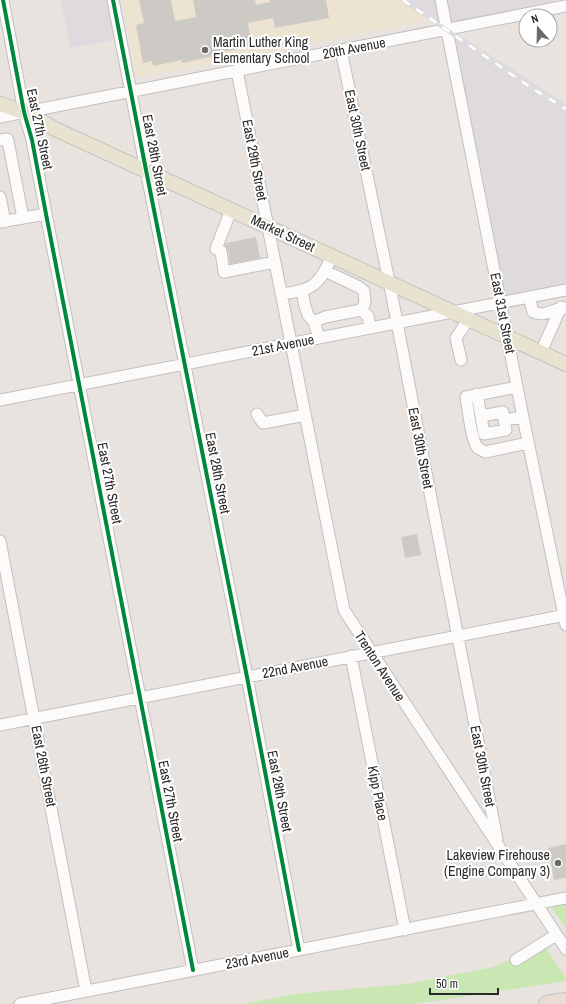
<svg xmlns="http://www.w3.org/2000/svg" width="566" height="1004" viewBox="0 0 566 1004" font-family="'Archivo Narrow',sans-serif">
<rect width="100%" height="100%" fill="#e8e3de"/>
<!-- industrial -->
<path fill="#dedadd" d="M61 0H115L123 39 70 48Z
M401 0H554L556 9 453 31 566 104V290L502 302 446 32Z"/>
<!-- education -->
<path fill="#ede3d1" d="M123 0H401L429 20 137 78Z"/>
<!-- green -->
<path fill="#c8e7b2" d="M560 904H566V928L552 908Z
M544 945 566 979V981L415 1004H242L295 994 407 984 493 967Z"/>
<!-- building -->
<path fill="#cdc9c5" d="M139 0H171L175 21 196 17 193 0H255L256 5 270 2V0H326L329 18 275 28 273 18 248 23 252 46 214 54 215 56 182 63V60L153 66 152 61 143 63 136 25 144 23Z
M256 237 260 258 230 264 228 250 225 245 226 243Z
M417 534 421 555 405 558 401 537Z
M566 844V878L554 880 548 848Z"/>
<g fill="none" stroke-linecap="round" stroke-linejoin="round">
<defs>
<path id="minor" d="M3 0 24 112 32 140 46 214 193 970
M113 0 146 170 247 677 299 950
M441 0 523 417 566 625
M341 50 389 281 497 839
M237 71 344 610 566 949
M0 117 566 6
M0 140 7 139 8 141 23 218
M0 197 5 222
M231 210 216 249 221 251 224 272 275 262
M0 222 46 214
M325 271 359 287 364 291 365 303 361 310
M302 291 305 306 308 315 314 322 319 338
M281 294C314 290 319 285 332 256
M529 297 533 312C548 318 553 307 566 308
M314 322 325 317 361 310 368 316 370 328
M541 352 561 307
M461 360 456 338 469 318
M517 387 466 397C468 408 471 439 477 447 479 449 482 450 485 452L528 443
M477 394 481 416
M0 400 566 290
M257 414 263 423 305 415
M504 420 506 430 484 434 481 416 503 412 504 420 523 417
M0 541 86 991
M351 656 405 930
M0 725 566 615
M516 960 556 935
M20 1004 566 898"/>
<path id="major" d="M0 104 24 112 55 129 566 364"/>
<path id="highway" d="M547 1004 566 1001"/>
</defs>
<!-- minor casing -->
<use href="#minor" stroke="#c1bfc0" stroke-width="13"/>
<!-- major casing -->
<use href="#major" stroke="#c4c2c0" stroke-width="16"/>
<!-- highway casing -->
<use href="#highway" stroke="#c4c2c0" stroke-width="18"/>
<!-- minor -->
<use href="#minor" stroke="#fcfbfa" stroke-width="11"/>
<!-- major -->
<use href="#major" stroke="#e8e2d0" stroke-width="14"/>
<!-- highway -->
<use href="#highway" stroke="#e9dcd2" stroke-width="16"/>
<defs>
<path id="rail" d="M403 0 530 87 566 109"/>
</defs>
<!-- rail casing -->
<use href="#rail" stroke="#dddcde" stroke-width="4"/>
<!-- rail -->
<use href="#rail" stroke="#fff" stroke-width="2.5" stroke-dasharray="8" stroke-linecap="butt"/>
<defs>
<path id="cycleway" d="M3 0 24 112 32 140 46 214 193 970
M113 0 146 170 247 677 299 950"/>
</defs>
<!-- cycleway casing -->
<use href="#cycleway" stroke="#fff" stroke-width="6"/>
<!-- cycleway -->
<use href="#cycleway" stroke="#00873e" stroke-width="4"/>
</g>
<!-- markers -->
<g fill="#6c6a68" stroke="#fff" stroke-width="1.5">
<circle cx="205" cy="50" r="4"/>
<circle cx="558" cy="863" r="4"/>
</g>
<g text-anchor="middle" stroke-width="4" stroke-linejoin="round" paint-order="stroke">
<!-- poi labels -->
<g font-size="14" fill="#292929" stroke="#fff" text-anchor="start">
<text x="213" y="47">Martin Luther King<tspan x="213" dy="16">Elementary School</tspan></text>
<text x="550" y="860" text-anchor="end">Lakeview Firehouse<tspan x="550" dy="16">(Engine Company 3)</tspan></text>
</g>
<!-- street labels -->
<g font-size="14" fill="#292929" stroke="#fff">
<text transform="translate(354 48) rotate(-11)" y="5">20th Avenue</text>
<text transform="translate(40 129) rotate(78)" y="5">East 27th Street</text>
<text transform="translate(358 130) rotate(78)" y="5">East 30th Street</text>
<text transform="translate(155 155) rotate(79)" y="5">East 28th Street</text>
<text transform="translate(255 160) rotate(79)" y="5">East 29th Street</text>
<text transform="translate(283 233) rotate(25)" y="5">Market Street</text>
<text transform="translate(503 313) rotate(79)" y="5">East 31st Street</text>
<text transform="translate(283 345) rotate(-11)" y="5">21st Avenue</text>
<text transform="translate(421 448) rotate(79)" y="5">East 30th Street</text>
<text transform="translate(218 473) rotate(79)" y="5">East 28th Street</text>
<text transform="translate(110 483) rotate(79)" y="5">East 27th Street</text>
<text transform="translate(380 666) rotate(57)" y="5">Trenton Avenue</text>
<text transform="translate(295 667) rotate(-11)" y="5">22nd Avenue</text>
<text transform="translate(44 766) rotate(79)" y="5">East 26th Street</text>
<text transform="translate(483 766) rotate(79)" y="5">East 30th Street</text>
<text transform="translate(280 791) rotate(79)" y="5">East 28th Street</text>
<text transform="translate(378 793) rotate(79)" y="5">Kipp Place</text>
<text transform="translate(171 801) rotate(79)" y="5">East 27th Street</text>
<text transform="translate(257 958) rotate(-11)" y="5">23rd Avenue</text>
</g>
</g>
<!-- north arrow -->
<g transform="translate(538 28) rotate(340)"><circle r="19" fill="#ffffff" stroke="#a9a9a9"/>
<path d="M0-3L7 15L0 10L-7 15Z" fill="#6c6a68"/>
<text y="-6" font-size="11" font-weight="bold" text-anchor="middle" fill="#292929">N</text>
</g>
<!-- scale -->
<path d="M430 988v6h68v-6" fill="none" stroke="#292929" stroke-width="2"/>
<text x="436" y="988" font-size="12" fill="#292929" stroke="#ffffff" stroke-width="3" paint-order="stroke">50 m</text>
</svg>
